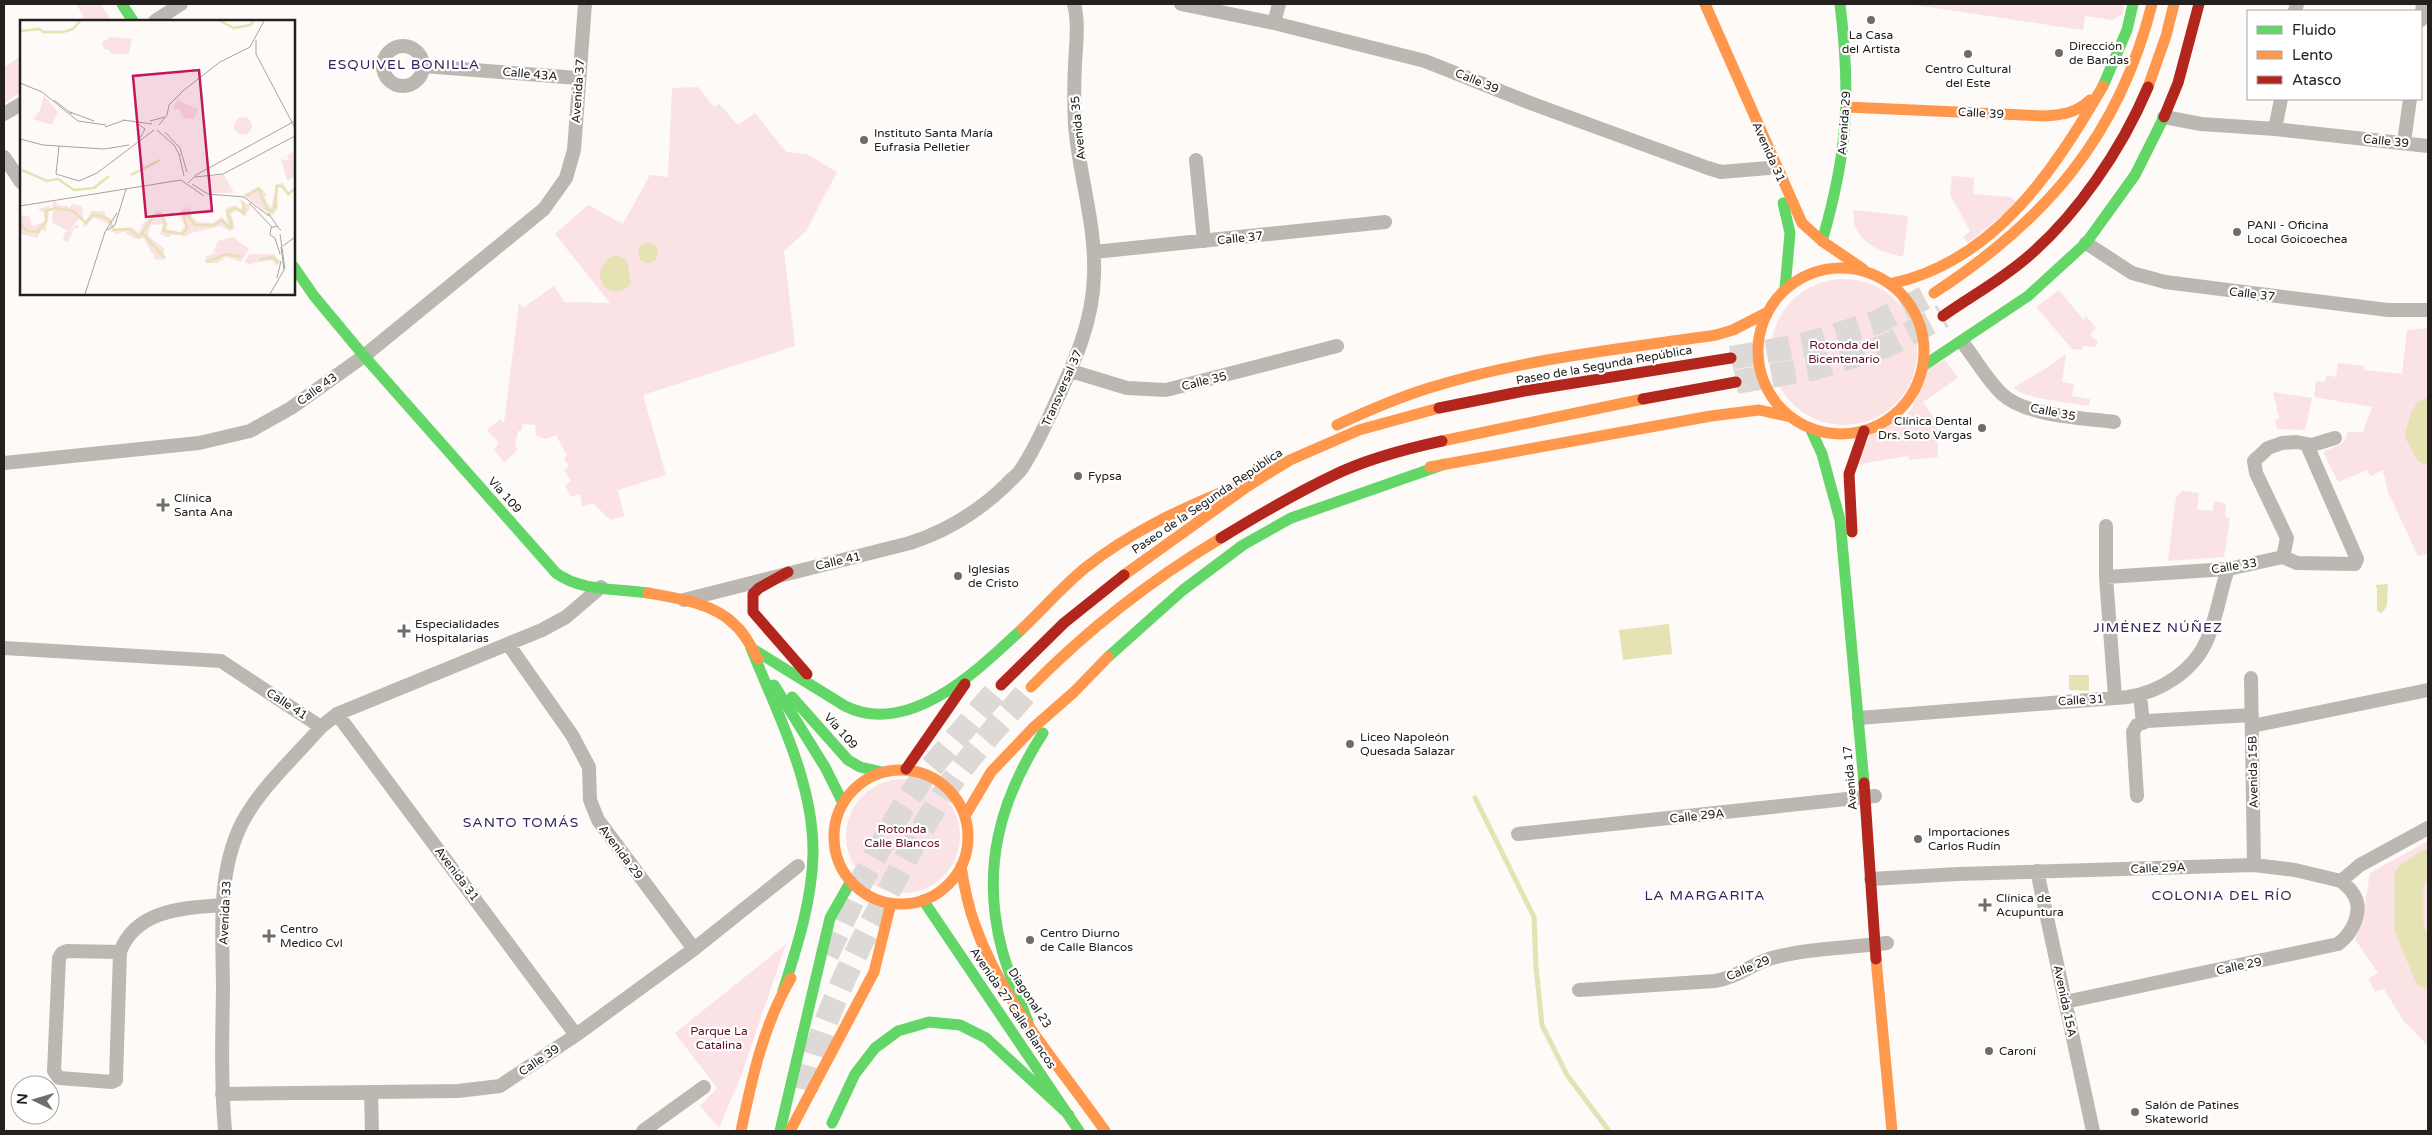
<svg xmlns="http://www.w3.org/2000/svg" width="2432" height="1135" viewBox="0 0 2432 1135" font-family="'Varela Round',sans-serif">
<rect width="100%" height="100%" fill="#fdfaf8"/>
<!-- green -->
<path fill="#fae2e5" d="M76 4H101L111 21H78L84 17Z
M1908 4H2124L2123 14 2112 20 2085 16 2083 30Z
M21 56V92L4 103V67Z
M698 87 714 107 719 104 738 125 755 113 786 152 807 154 837 172 806 231 784 251 795 346 643 395 666 475 618 490 624 516 610 520 593 503 582 506 580 494 571 497 565 485 571 481 564 470 569 467 564 458 567 456 556 435 546 439 536 435 535 425 523 424 521 431H518L515 444 517 450 504 463 494 449 499 443 487 430 500 419 504 423 519 303 523 308 554 286 564 302 610 303 555 234 588 205 623 224 650 175 668 177 672 88Z
M1952 176 1974 178 1973 194 2011 197 2017 203 1968 243 1963 237 1970 231 1950 194Z
M1854 210 1908 216 1903 257C1877 251 1850 240 1854 210Z
M1771 352a73 73 0 1 1 146 0a73 73 0 1 1-146 0Z
M2059 290 2084 320 2086 316 2096 328 2090 335 2098 341 2095 347 2083 346 2082 350 2072 349 2036 307Z
M2428 328V554L2418 556 2388 492 2383 470 2371 476 2367 470 2338 482 2325 456 2324 451C2334 447 2347 445 2347 432H2363L2372 407 2314 397 2316 381 2325 382 2326 375 2336 377 2338 363 2364 366V370L2402 374 2407 330Z
M2066 354 2062 382 2074 384 2072 396 2090 399 2089 406C2073 403 2021 399 2014 387L2045 369Z
M1945 360 1958 378 1923 402 1937 423 1938 457 1909 460 1908 456 1854 465 1873 430C1895 427 1915 414 1919 390 1920 384 1920 376 1924 371 1929 366 1939 363 1945 360Z
M2273 392 2312 398 2305 430 2277 429 2275 420 2279 418Z
M2183 491 2199 493 2197 509 2213 511 2214 501 2224 503 2226 505 2225 517 2230 518 2224 557 2168 561 2176 497Z
M846 836a57 57 0 1 1 114 0a57 57 0 1 1-114 0Z
M2428 841V1046L2403 1020 2384 989 2375 992 2368 979 2378 973 2355 939 2362 922 2370 873Z
M786 944 741 1076 719 1128 700 1106 717 1088 675 1033Z"/>
<!-- water -->
<path fill="#e5e2b4" d="M638 253a10 10 0 1 1 20 0a10 10 0 1 1-20 0Z
M615 255 627 260 631 283C611 308 582 271 615 255Z
M2388 584 2387 605 2383 612 2380 613 2377 610V588L2375 585Z
M1669 624 1672 654 1623 660 1619 630Z
M2069 675H2089V691L2069 690Z"/>
<g fill="none" stroke-linecap="round" stroke-linejoin="round">
<!-- stream -->
<path stroke="#e5e2b4" stroke-width="5" d="M1475 798 1534 917 1536 967 1542 1025 1567 1075 1609 1131"/>
<!-- river -->
<path stroke="#e5e2b4" stroke-width="29" d="M2428 413 2424 419 2420 435 2428 450
M2428 864 2409 877V928L2428 974"/>
<!-- highway-tunnel -->
<path stroke="#dcd9d7" stroke-width="24" stroke-dasharray="24 12" stroke-linecap="butt" d="M1731 358 1804 345 1877 322 1934 293
M1736 382 1811 369 1886 346 1943 316
M827 955 863 878 903 807 923 777 1001 685
M806 1090C821 1018 857 949 892 885 911 849 930 813 953 780 977 747 1005 718 1031 687"/>
<!-- street -->
<path stroke="#bcb7b1" stroke-width="14" d="M1181 4 1274 23 1425 61 1533 104 1708 168 1721 172 1768 168
M2295 11 2297 4
M2421 20 2423 4
M155 21 181 4
M1274 23 1279 4
M383 66a20 20 0 1 1 40 0a20 20 0 1 1-40 0Z
M423 66 578 78
M4 114 21 104
M2164 117 2201 124 2275 129 2428 146
M2275 129 2281 99
M2404 142 2410 99
M4 157 21 182
M1196 160 1204 241
M2086 243 2132 273 2165 282 2388 310H2428
M1094 252 1385 222
M1962 342C1975 358 1987 380 2002 394 2025 416 2083 418 2114 422
M1071 371 1127 388 1166 390 1337 346
M4 463 199 443 250 431 291 408 364 356 544 209 566 178 574 150 585 4
M2106 526V577L2115 697
M2283 557 2287 538 2256 473 2254 461 2268 448 2282 443 2297 442 2312 445 2335 438
M2106 577 2228 569 2283 557 2297 563 2355 564 2357 559 2307 445
M684 600 910 543C947 531 978 512 1006 485 1010 480 1016 476 1020 471 1032 454 1041 434 1050 415 1071 369 1093 326 1094 275 1096 224 1079 175 1075 125 1074 105 1074 84 1075 64 1076 44 1079 23 1074 4
M508 644 572 735 589 767 590 800 598 820 694 949
M4 648 221 661 321 727 337 714 542 630 566 617 601 587
M2251 678 2254 865
M2140 695 2143 723
M337 714 576 1035
M1859 718 2128 697C2160 692 2194 671 2207 640 2217 617 2220 592 2228 569
M2252 726 2428 690
M2137 796 2133 732 2137 725 2147 721 2252 715
M1518 834 1875 796
M2037 871 2093 1131
M1871 879 1958 874 2254 865 2295 870 2341 881 2360 865 2428 828
M120 952 67 951 62 953 59 958 54 1071 59 1078 112 1082 116 1080 120 952C136 909 184 908 223 905
M1579 990 1715 981C1739 977 1751 964 1772 958 1809 948 1849 948 1887 943
M2065 1002 2338 944C2353 933 2365 909 2352 892 2350 888 2344 884 2341 881
M371 1093 372 1131
M222 1094 458 1091 500 1086 576 1035 694 949 798 866
M225 1131C221 1085 222 1038 223 991 223 936 216 874 242 823 261 787 295 757 321 727
M643 1131 704 1087"/>
<!-- fast -->
<path stroke="#63d668" stroke-width="11" d="M122 4 133 21
M2103 86 2127 30 2133 4
M1783 203 1790 233 1785 289
M1822 241C1848 153 1851 94 1840 4
M294 267 314 296 364 356 556 573C582 592 617 588 648 593
M1923 366 2028 296 2086 243 2135 175 2164 117
M1810 428 1822 454 1840 520 1864 783
M751 648 845 706C909 738 978 670 1022 629
M751 648C777 713 814 782 813 854 812 901 797 947 783 991
M1108 657 1183 590 1243 545 1291 518 1445 464
M774 685 825 767 843 803
M792 697 848 760 860 767 882 772
M923 900 1079 1131
M1028 1022C1019 998 1009 975 1002 950 981 870 999 801 1043 733
M832 1123 855 1074 875 1048 898 1031 929 1022 960 1025 986 1038 1069 1115
M780 1131 830 918 851 881"/>
<!-- slow -->
<path stroke="#ff974d" stroke-width="11" d="M1705 4 1802 223 1822 241 1863 269
M2148 87 2166 36 2174 4
M1847 107 2044 116C2063 115 2076 113 2090 100
M1758 351a83 83 0 1 1 166 0a83 83 0 1 1-166 0Z
M1890 284C1994 262 2053 172 2103 86
M1934 293C2046 220 2119 136 2152 4
M1337 425C1367 411 1397 398 1429 388 1522 359 1620 349 1716 335L1733 330 1768 312
M1442 441 1643 399
M1430 467 1711 416 1759 410 1791 417
M1124 575 1248 486 1290 460 1359 430 1439 408
M648 593C676 598 713 603 734 624 745 633 751 647 758 659
M1022 629C1043 609 1063 586 1085 568 1129 533 1180 509 1232 488
M1031 687C1088 629 1151 580 1221 538
M834 837a67 67 0 1 1 134 0a67 67 0 1 1-134 0Z
M965 816 991 772 1033 728 1074 692 1108 657
M961 866C964 886 968 906 975 925 1002 1002 1059 1065 1105 1131
M1876 959 1892 1131
M741 1131C752 1078 763 1026 791 978
M790 1131 874 972 891 903"/>
<!-- jam -->
<path stroke="#b3261e" stroke-width="11" d="M2164 117 2178 83 2199 4
M1943 316C1970 297 1999 281 2024 260 2076 217 2122 149 2148 87
M1643 399 1736 382
M1439 408 1524 391 1731 358
M1852 532 1849 474 1864 431
M1221 538C1257 516 1294 494 1332 476 1366 459 1405 449 1442 441
M788 572 759 588 753 594V612L807 674
M1001 685 1064 623 1124 575
M906 769 965 684
M1864 783 1876 959"/>
</g>
<!-- markers -->
<g fill="#6f6c6a" stroke="#fff" stroke-width="2">
<circle cx="1871" cy="20" r="5"/>
<circle cx="2059" cy="53" r="5"/>
<circle cx="1968" cy="54" r="5"/>
<circle cx="864" cy="140" r="5"/>
<circle cx="2237" cy="232" r="5"/>
<circle cx="1982" cy="428" r="5"/>
<circle cx="1078" cy="476" r="5"/>
<path d="M160.5 497.5h5v5h5v5h-5v5h-5v-5h-5v-5h5z"/>
<circle cx="958" cy="576" r="5"/>
<path d="M401.5 623.5h5v5h5v5h-5v5h-5v-5h-5v-5h5z"/>
<circle cx="1350" cy="744" r="5"/>
<circle cx="1918" cy="839" r="5"/>
<path d="M1982.5 897.5h5v5h5v5h-5v5h-5v-5h-5v-5h5z"/>
<path d="M266.5 928.5h5v5h5v5h-5v5h-5v-5h-5v-5h5z"/>
<circle cx="1030" cy="940" r="5"/>
<circle cx="1989" cy="1051" r="5"/>
<circle cx="2135" cy="1112" r="5"/>
</g>
<g text-anchor="middle" stroke-width="4.5" stroke-linejoin="round" paint-order="stroke">
<!-- poi labels -->
<g font-size="12" fill="#23201e" stroke="#fff" text-anchor="start">
<text x="1871" y="39" text-anchor="middle">La Casa<tspan x="1871" dy="14">del Artista</tspan></text>
<text x="2069" y="50">Dirección<tspan x="2069" dy="14">de Bandas</tspan></text>
<text x="1968" y="73" text-anchor="middle">Centro Cultural<tspan x="1968" dy="14">del Este</tspan></text>
<text x="874" y="137">Instituto Santa María<tspan x="874" dy="14">Eufrasia Pelletier</tspan></text>
<text x="2247" y="229">PANI - Oficina<tspan x="2247" dy="14">Local Goicoechea</tspan></text>
<text x="1972" y="425" text-anchor="end">Clínica Dental<tspan x="1972" dy="14">Drs. Soto Vargas</tspan></text>
<text x="1088" y="480">Fypsa</text>
<text x="174" y="502">Clínica<tspan x="174" dy="14">Santa Ana</tspan></text>
<text x="968" y="573">Iglesias<tspan x="968" dy="14">de Cristo</tspan></text>
<text x="415" y="628">Especialidades<tspan x="415" dy="14">Hospitalarias</tspan></text>
<text x="1360" y="741">Liceo Napoleón<tspan x="1360" dy="14">Quesada Salazar</tspan></text>
<text x="1928" y="836">Importaciones<tspan x="1928" dy="14">Carlos Rudín</tspan></text>
<text x="1996" y="902">Clínica de<tspan x="1996" dy="14">Acupuntura</tspan></text>
<text x="280" y="933">Centro<tspan x="280" dy="14">Medico Cvl</tspan></text>
<text x="1040" y="937">Centro Diurno<tspan x="1040" dy="14">de Calle Blancos</tspan></text>
<text x="1999" y="1055">Caroní</text>
<text x="2145" y="1109">Salón de Patines<tspan x="2145" dy="14">Skateworld</tspan></text>
</g>
<!-- street labels -->
<g font-size="12" fill="#23201e" stroke="#fff">
<text transform="translate(530 74) rotate(5)" y="4">Calle 43A</text>
<text transform="translate(1477 81) rotate(22)" y="4">Calle 39</text>
<text transform="translate(578 91) rotate(-86)" y="4">Avenida 37</text>
<text transform="translate(1981 113) rotate(3)" y="4">Calle 39</text>
<text transform="translate(1844 123) rotate(-86)" y="4">Avenida 29</text>
<text transform="translate(1078 128) rotate(-96)" y="4">Avenida 35</text>
<text transform="translate(2386 141) rotate(6)" y="4">Calle 39</text>
<text transform="translate(1769 152) rotate(66)" y="4">Avenida 31</text>
<text transform="translate(1240 238) rotate(-6)" y="4">Calle 37</text>
<text transform="translate(2252 294) rotate(7)" y="4">Calle 37</text>
<text transform="translate(1604 365) rotate(-10)" y="4">Paseo de la Segunda República</text>
<text transform="translate(1204 381) rotate(-14)" y="4">Calle 35</text>
<text transform="translate(1062 388) rotate(-66)" y="4">Transversal 37</text>
<text transform="translate(317 389) rotate(-36)" y="4">Calle 43</text>
<text transform="translate(2053 412) rotate(11)" y="4">Calle 35</text>
<text transform="translate(505 495) rotate(48)" y="4">Vía 109</text>
<text transform="translate(1207 501) rotate(-34)" y="4">Paseo de la Segunda República</text>
<text transform="translate(838 561) rotate(-13)" y="4">Calle 41</text>
<text transform="translate(2234 566) rotate(-9)" y="4">Calle 33</text>
<text transform="translate(2081 700) rotate(-4)" y="4">Calle 31</text>
<text transform="translate(287 704) rotate(33)" y="4">Calle 41</text>
<text transform="translate(841 731) rotate(48)" y="4">Vía 109</text>
<text transform="translate(2253 772) rotate(-91)" y="4">Avenida 15B</text>
<text transform="translate(1850 778) rotate(-95)" y="4">Avenida 17</text>
<text transform="translate(1697 816) rotate(-6)" y="4">Calle 29A</text>
<text transform="translate(621 852) rotate(53)" y="4">Avenida 29</text>
<text transform="translate(2158 868) rotate(-2)" y="4">Calle 29A</text>
<text transform="translate(457 874) rotate(53)" y="4">Avenida 31</text>
<text transform="translate(225 913) rotate(-87)" y="4">Avenida 33</text>
<text transform="translate(2239 966) rotate(-12)" y="4">Calle 29</text>
<text transform="translate(1748 968) rotate(-23)" y="4">Calle 29</text>
<text transform="translate(1030 998) rotate(57)" y="4">Diagonal 23</text>
<text transform="translate(2065 1001) rotate(78)" y="4">Avenida 15A</text>
<text transform="translate(1013 1008) rotate(56)" y="4">Avenida 27 Calle Blancos</text>
<text transform="translate(539 1060) rotate(-34)" y="4">Calle 39</text>
</g>
<!-- park labels -->
<g font-size="12" fill="#63122c" stroke="#fff">
<text x="1844" y="349">Rotonda del<tspan x="1844" dy="14">Bicentenario</tspan></text>
<text x="902" y="833">Rotonda<tspan x="902" dy="14">Calle Blancos</tspan></text>
<text x="719" y="1035">Parque La<tspan x="719" dy="14">Catalina</tspan></text>
</g>
<!-- neighbourhood labels -->
<g font-size="14" letter-spacing="1" fill="#33225c" stroke="#fff">
<text x="404" y="69">ESQUIVEL BONILLA</text>
<text x="2158" y="632">JIMÉNEZ NÚÑEZ</text>
<text x="521" y="827">SANTO TOMÁS</text>
<text x="1705" y="900">LA MARGARITA</text>
<text x="2222" y="900">COLONIA DEL RÍO</text>
</g>
</g>
<!-- overview -->
<g transform="translate(20 20)">
<rect width="275" height="275" fill="#fdfaf8"/>
<path d="M91 17 112 19 109 34H92L88 29 84 30 82 22ZM24 75 38 92 32 105 13 99 20 90ZM157 80 178 89 174 99 163 98 160 89H153ZM214 106a9 9 0 1 1 18 0a9 9 0 1 1-18 0ZM273 131 275 157 267 160 261 139 269 141 267 136ZM204 154 214 173H189V157ZM262 162 269 174 261 167 257 168 258 188 252 196 223 175 239 166 248 176H245V179L251 188 256 165ZM219 179 231 186 225 197 217 190 211 194 215 208 211 211 200 206 171 213 163 218V215H151L148 218 140 214 143 204 131 205 128 215 144 229V240L134 239V234L131 233 124 218 116 219 106 214 107 211 97 214 88 210 112 207 119 213 122 204 137 191 141 192 147 209 160 212 165 206 159 194 165 187 168 190V184L172 197 178 202 192 203 202 197 208 204 205 189 214 185 224 190ZM36 181 37 185 48 186V189L53 184 61 186 63 192V202L59 198 49 213 56 205 60 207 54 209 48 222 43 220 45 212H49L32 202 33 182ZM30 185 26 212 22 209 17 218 0 214V195L9 196 12 206 25 202 24 193 18 189ZM72 191H85V195L93 200 89 205 74 197 65 207 62 206ZM213 217 229 229 221 242 206 237 198 243H185L186 236 197 233 193 232 198 221ZM229 234H254L260 242 257 246 251 240 229 244 224 242Z" fill="#fae2e5"/>
<path fill="none" stroke="#e5e2b4" stroke-width="2.5" d="M200 1 214 8 230 5 234 1M0 11 19 9 24 12H43L53 9 60 1M2 150 27 161 38 159 54 170 74 168 89 156M111 155 140 140M226 176 239 169 247 189 252 191 255 187 257 166H262L268 174 275 169M0 204 7 211 18 212 26 201V191L35 188 53 191 66 203 73 195 81 196 89 200 94 210 109 209 119 217 134 196 141 194 146 204 143 211 163 214 167 208 164 197 166 193 175 205H194L202 200 210 208 212 204 207 192 215 188 224 193 223 182M122 213 145 238M239 240 253 237 259 243M187 242 206 234 221 237"/>
<path fill="none" stroke="#a6a3a1" stroke-width="1" d="M236 20V34L275 108M0 63 22 72 58 101 86 105M34 80 52 94M50 92 74 101M103 100 132 104M130 101 145 97M118 104 125 109 120 118M139 105 147 95 149 85 164 70 200 42 230 27 244 1M85 107 105 100M137 110 154 125 160 136M145 112 160 128 167 152M0 119 23 125 84 129 109 125M39 126 36 154 59 161 77 153 134 110M159 134 164 156M175 157 203 154 275 116M168 163 176 155 275 101M172 164 188 174 224 177 249 196M229 183 252 207M0 186 161 160 184 176M248 193 258 207M87 210 95 205 106 169M260 214 265 249M255 218 260 234M255 218 250 215 251 208 256 206 261 210M263 226 275 217M257 258 261 241M65 274 85 212 97 193M250 274 264 250 261 227"/>
<path fill="#c2185b" fill-opacity="0.15" stroke="#c2185b" stroke-width="2.5" d="M179 50 192 191 126 197 113 56Z"/>
<rect width="275" height="275" fill="none" stroke="#23201e" stroke-width="2.5"/>
</g>
<!-- border -->
<rect width="2432" height="1135" fill="none" stroke="#23201e" stroke-width="10"/>
<!-- legend -->
<rect x="2247" y="10" width="175" height="90" fill="#ffffff" stroke="#a7a6a5"/>
<rect x="2257" y="26" width="25" height="8" fill="#63d668" stroke="#a7a6a5"/>
<text x="2292" y="35" font-size="15" fill="#23201e">Fluido</text>
<rect x="2257" y="51" width="25" height="8" fill="#ff974d" stroke="#a7a6a5"/>
<text x="2292" y="60" font-size="15" fill="#23201e">Lento</text>
<rect x="2257" y="76" width="25" height="8" fill="#b3261e" stroke="#a7a6a5"/>
<text x="2292" y="85" font-size="15" fill="#23201e">Atasco</text>
<!-- north arrow -->
<g transform="translate(35 1100) rotate(275)"><circle r="24" fill="#ffffff" stroke="#a7a6a5"/>
<path d="M0-4L9 19L0 12L-9 19Z" fill="#6f6c6a"/>
<text y="-8" font-size="14" font-weight="bold" text-anchor="middle" fill="#23201e">N</text>
</g>
</svg>
